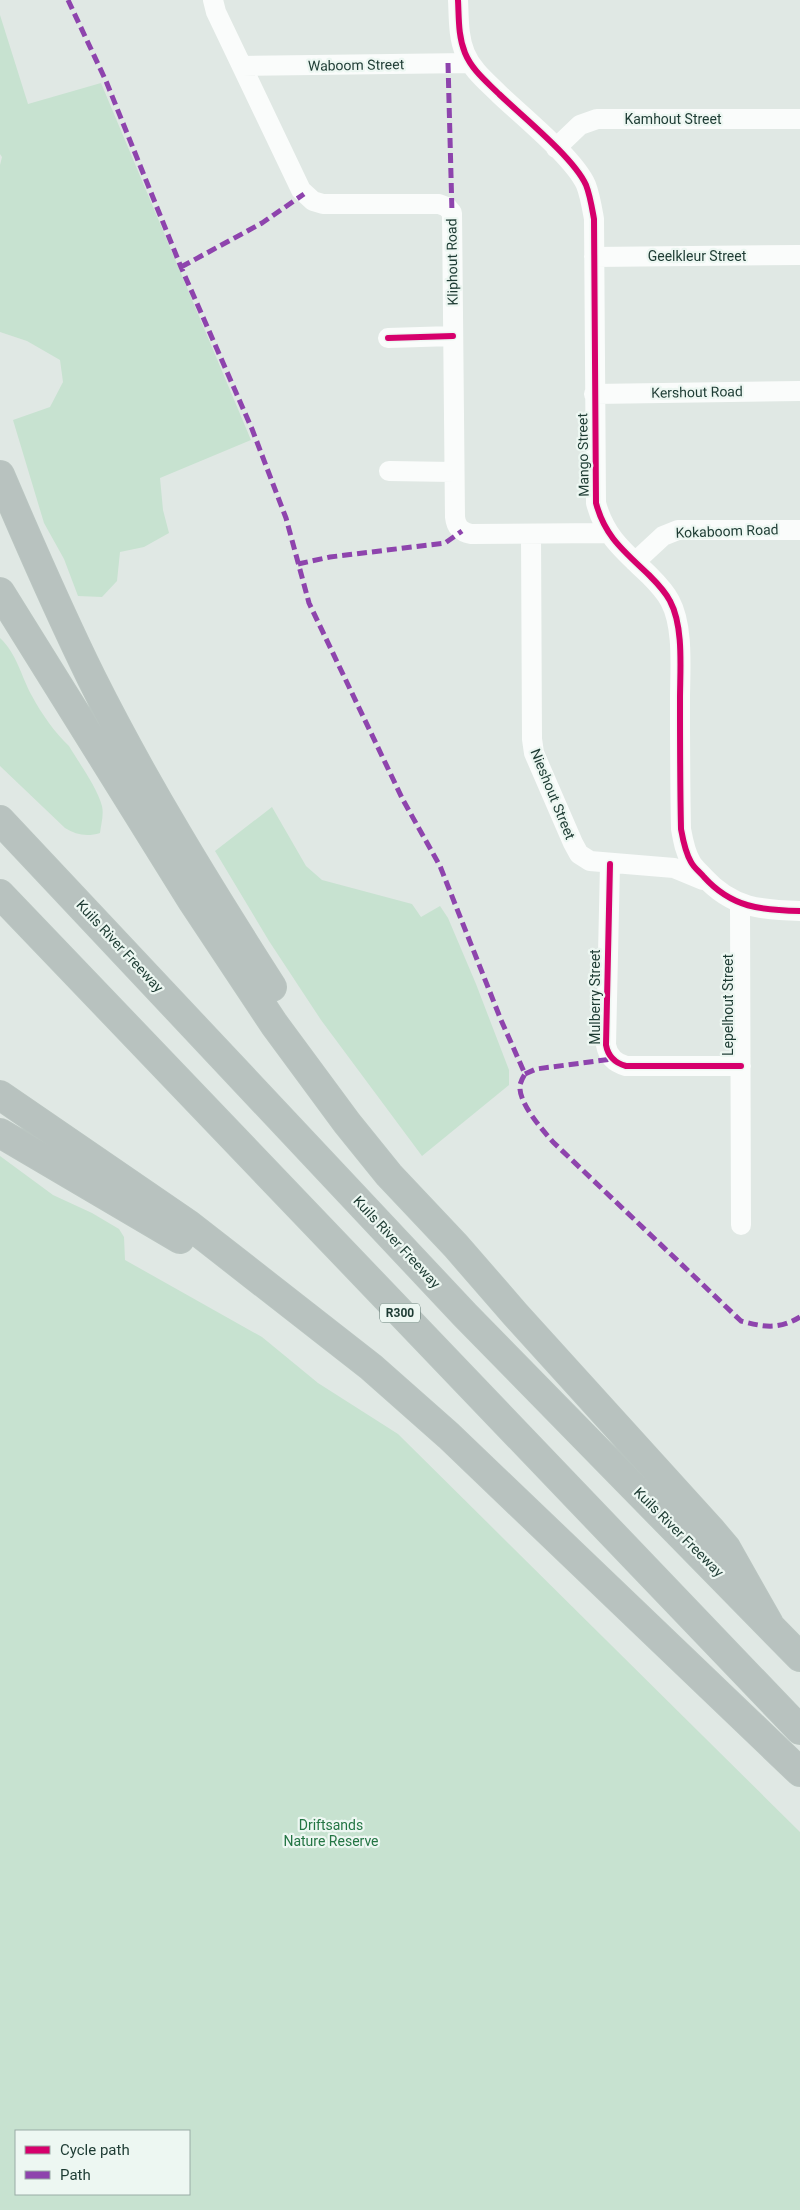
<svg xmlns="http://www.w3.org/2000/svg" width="800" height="2210" viewBox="0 0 800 2210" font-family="Roboto,sans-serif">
<rect width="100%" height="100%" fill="#e0e8e4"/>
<!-- green -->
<path fill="#c7e2d0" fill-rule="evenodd" d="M0 15 28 104 101 83 251 440 160 478 163 510 169 533 144 547 120 552 117 581 102 597 78 596 64 559 44 523 13 420 50 407 63 382 60 360 27 341 0 332V165L2 157 0 154Z
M0 638C17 654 21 676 32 696 41 713 55 733 69 746 79 763 97 787 102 806 104 815 101 824 100 833 87 837 76 835 65 828L0 766Z
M272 807 306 866 322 880 412 904 421 917 440 906 448 918 476 984 509 1070V1085L422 1156 321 1020 269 941 215 851Z
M0 1156 53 1195 92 1213 119 1229 124 1237 125 1260 262 1337 318 1383 398 1434 800 1832V2210H0ZM16 2131H189V2194H16Z"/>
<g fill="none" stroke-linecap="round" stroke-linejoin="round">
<defs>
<path id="highway" d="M0 475C29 543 59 612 92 679 145 785 208 887 272 987
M0 592 193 902 274 1024 347 1123 389 1175 456 1246 515 1314 710 1529 726 1548 769 1624
M0 820 465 1315 800 1657
M0 894 800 1730
M0 1095 188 1224 371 1367 449 1436 800 1772
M0 1133 180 1239"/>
</defs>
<!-- highway casing -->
<use href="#highway" stroke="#bac5c1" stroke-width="30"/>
<!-- minor -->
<path stroke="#fafcfb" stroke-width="20" d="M213 0 216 12 301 190 313 201 323 204H439L447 207 452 213 455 517C456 527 461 532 471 534L608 533
M458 0C459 18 458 36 465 53 472 70 486 81 499 94 522 116 574 158 586 185 590 195 592 208 594 219L596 503C605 537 624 551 649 575 656 582 665 591 670 601 684 627 680 670 680 699 680 742 680 785 681 829 683 840 685 852 691 862 694 868 700 872 704 877 732 908 761 910 800 911
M242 66 470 63
M556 148 580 125 597 119H800
M594 257 800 255
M388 338 453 336
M594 394 800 391
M389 471 454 472
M531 535 532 739 534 753 573 843 579 854 590 861 674 868 703 880
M635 562 663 536 678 530H800
M610 864 606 1045C608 1056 615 1063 626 1066H741
M740 905 741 1225"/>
<!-- highway -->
<use href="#highway" stroke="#b8c2bf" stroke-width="28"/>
<!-- quiet -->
<path stroke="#8e44ad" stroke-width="5" stroke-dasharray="10 5" stroke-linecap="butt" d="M68 0 106 81 181 267 252 429 286 518 309 603 403 800 440 866 501 1020 525 1074C523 1077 521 1081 520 1085 518 1103 542 1129 553 1142L741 1321C764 1327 778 1330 800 1317
M448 63 452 213
M181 267 262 223 304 194
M298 564 330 557 445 543 462 531
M525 1074 536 1069 612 1059"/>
<defs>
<path id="cycleway" d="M458 0C459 18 458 36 465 53 472 70 486 81 499 94 522 116 574 158 586 185 590 195 592 208 594 219L596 503C605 537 624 551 649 575 656 582 665 591 670 601 684 627 680 670 680 699 680 742 680 785 681 829 683 840 685 852 691 862 694 868 700 872 704 877 732 908 761 910 800 911
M388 338 453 336
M610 864 606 1045C608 1056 615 1063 626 1066H741"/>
</defs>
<!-- cycleway casing -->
<use href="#cycleway" stroke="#edf7f2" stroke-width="9"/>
<!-- cycleway -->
<use href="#cycleway" stroke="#d6006c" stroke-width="6"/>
</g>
<g text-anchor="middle" stroke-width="4.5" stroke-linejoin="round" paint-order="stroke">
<!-- shield labels -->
<rect fill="#edf7f2" stroke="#5b736c" stroke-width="1" x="380" y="1303.5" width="40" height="19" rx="4"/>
<g font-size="12" font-weight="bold" fill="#1d3b33">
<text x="400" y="1317">R300</text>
</g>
<!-- street labels -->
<g font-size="14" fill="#1d3b33" stroke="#edf7f2">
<text transform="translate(356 65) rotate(-1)" y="5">Waboom Street</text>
<text x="673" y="124">Kamhout Street</text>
<text x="697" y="261">Geelkleur Street</text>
<text transform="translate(452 262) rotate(-91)" y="5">Kliphout Road</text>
<text transform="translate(697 392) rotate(-1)" y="5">Kershout Road</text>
<text transform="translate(583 455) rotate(-91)" y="5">Mango Street</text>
<text transform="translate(727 531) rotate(-2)" y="5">Kokaboom Road</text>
<text transform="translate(553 794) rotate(68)" y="5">Nieshout Street</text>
<text transform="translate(120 946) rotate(47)" y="5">Kuils River Freeway</text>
<text transform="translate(595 997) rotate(-90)" y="5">Mulberry Street</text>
<text transform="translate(728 1005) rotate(-90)" y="5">Lepelhout Street</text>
<text transform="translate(397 1242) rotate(47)" y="5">Kuils River Freeway</text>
<text transform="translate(679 1532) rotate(45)" y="5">Kuils River Freeway</text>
</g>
<!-- park labels -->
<g font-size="14" fill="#247544" stroke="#edf7f2">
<text x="331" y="1830">Driftsands<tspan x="331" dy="16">Nature Reserve</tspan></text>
</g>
</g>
<!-- legend -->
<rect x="15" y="2130" width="175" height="65" fill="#edf7f2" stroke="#9aaca6"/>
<rect x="25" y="2146" width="25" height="8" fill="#d6006c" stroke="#9aaca6"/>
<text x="60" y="2155" font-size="15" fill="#1d3b33">Cycle path</text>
<rect x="25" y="2171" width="25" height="8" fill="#8e44ad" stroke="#9aaca6"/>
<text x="60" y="2180" font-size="15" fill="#1d3b33">Path</text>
</svg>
